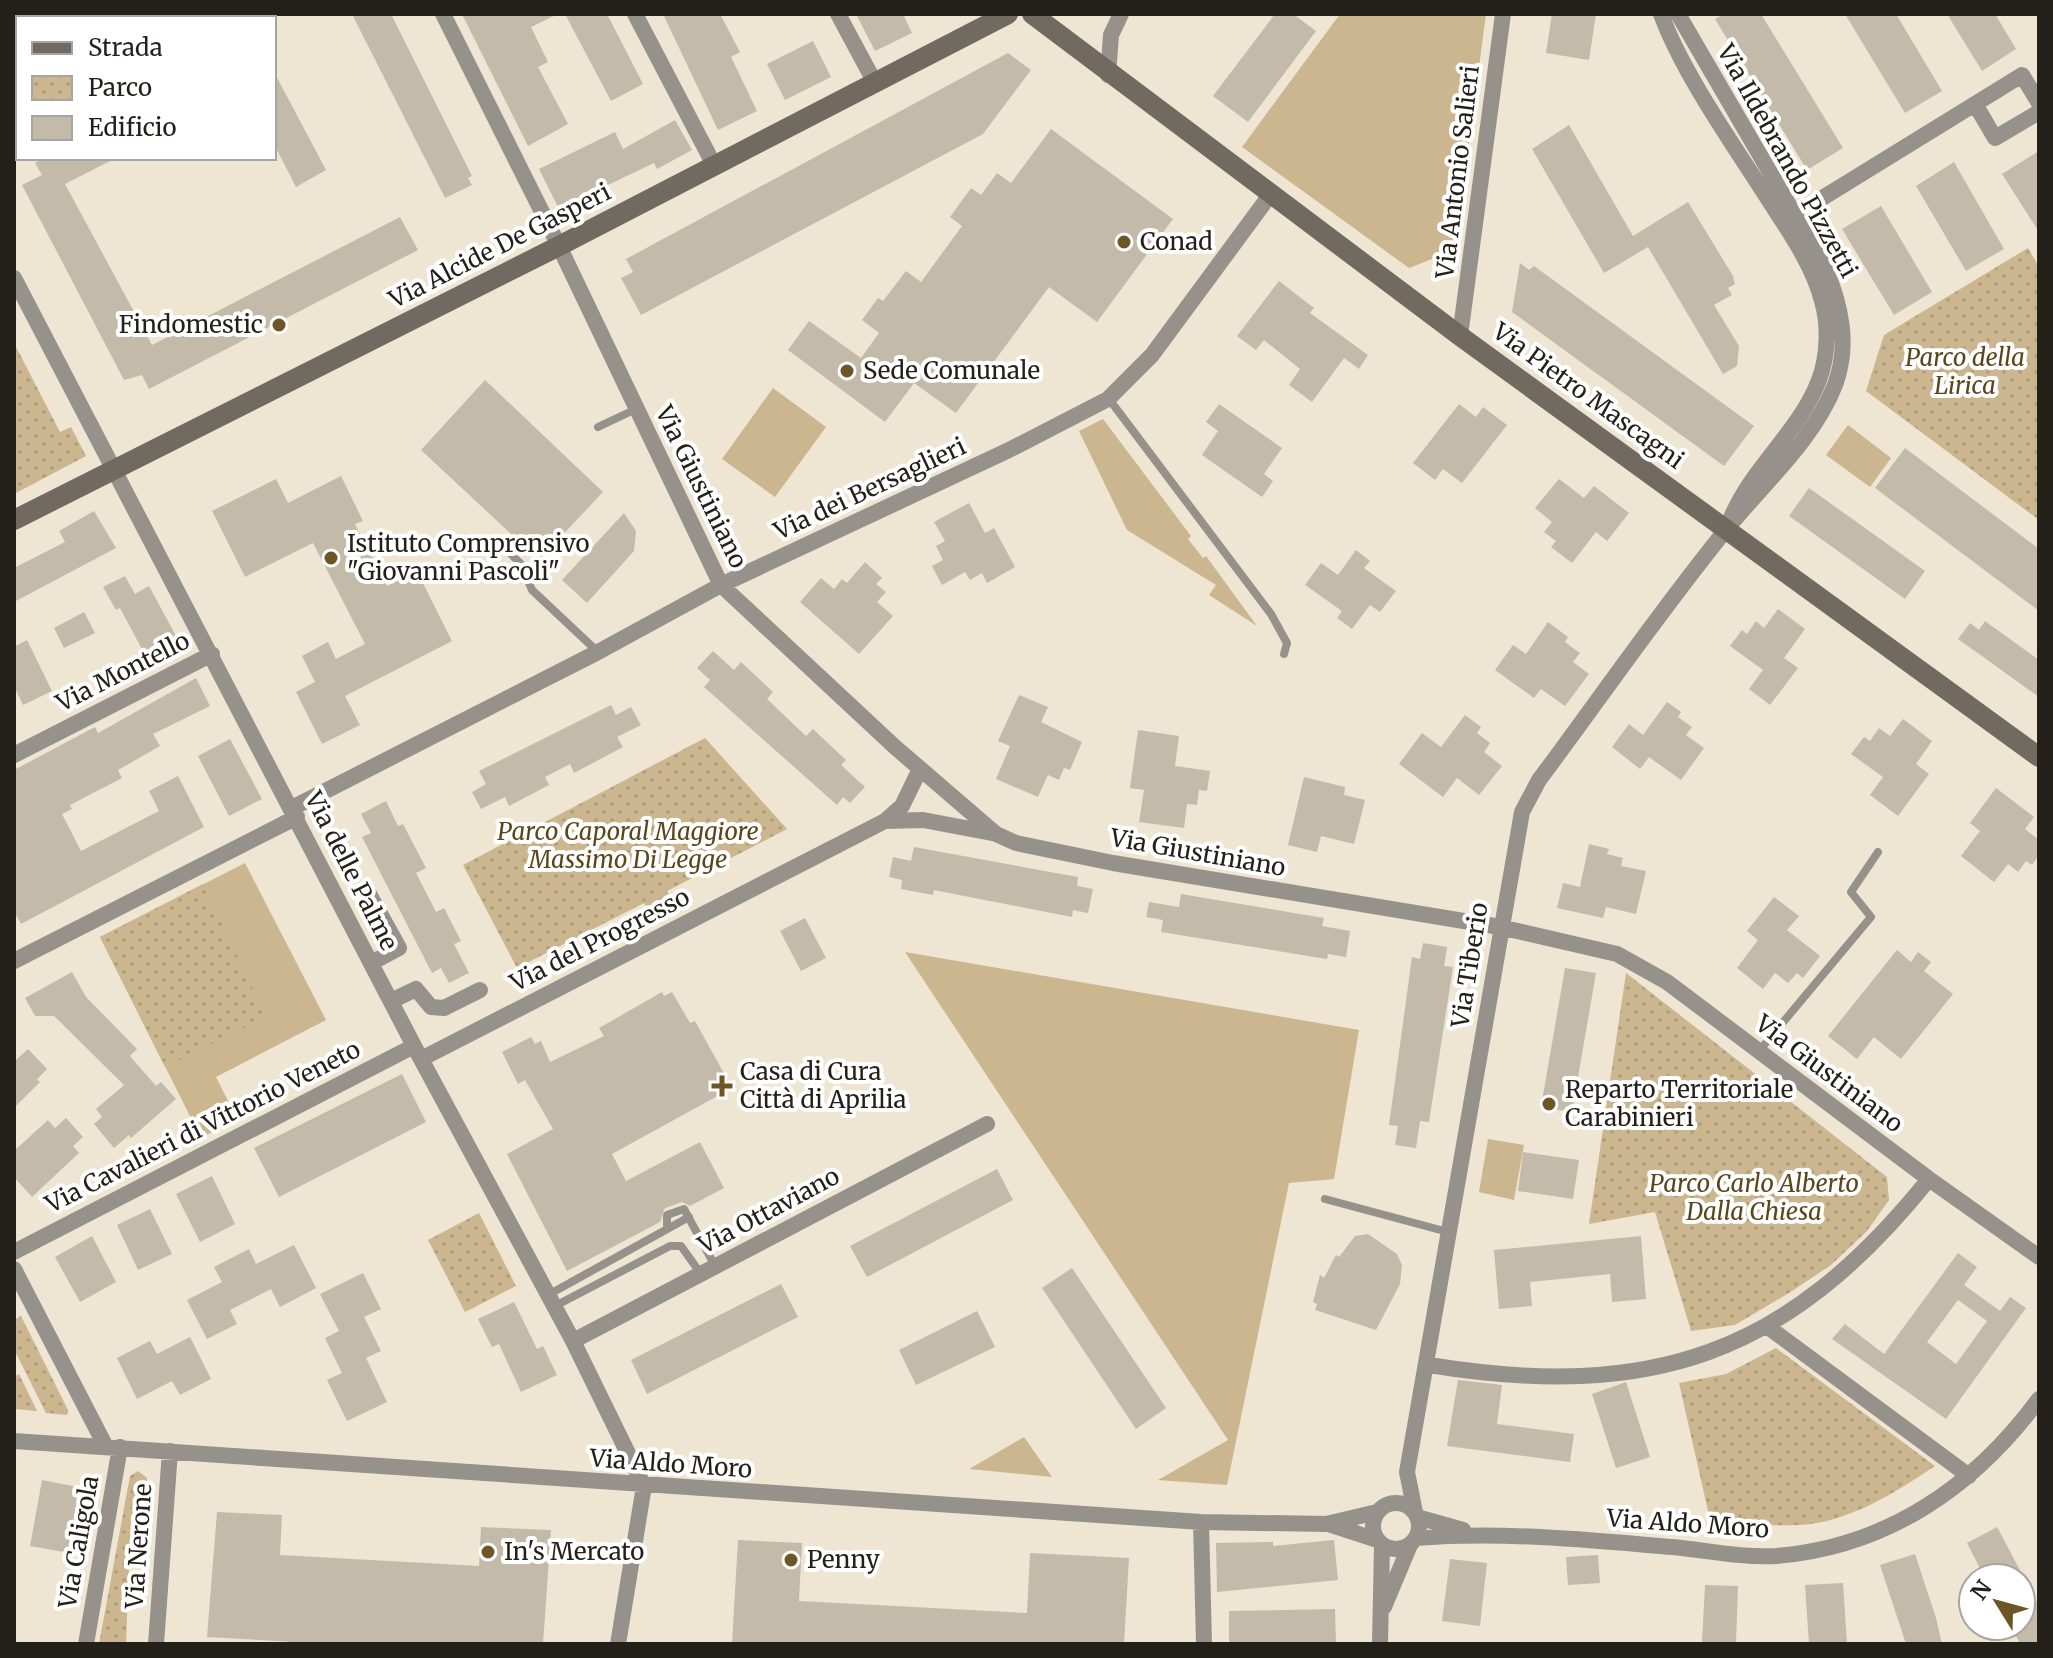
<svg xmlns="http://www.w3.org/2000/svg" width="2053" height="1658" viewBox="0 0 2053 1658" font-family="Merriweather,serif">
<defs>
<pattern id="park-dots" width="8" height="8" patternUnits="userSpaceOnUse" patternTransform="scale(2)"><rect width="8" height="8" fill="#cbb68f"/><path d="M2 2h.1M6 6h.1" fill="none" stroke="#ae9c7b" stroke-width="1.8" stroke-linecap="round"/></pattern>
</defs>
<rect width="100%" height="100%" fill="#efe5d3"/>
<!-- grass -->
<path fill="#cbb68f" d="M1340 14H1486L1455 250 1409 268 1242 147Z
M773 388 826 427 775 497 722 459Z
M1103 419 1191 536 1188 539 1203 558 1206 556 1257 626 1209 595 1216 585 1127 530 1079 431Z
M1848 425 1891 458 1870 487 1826 455Z
M245 863 326 1020 216 1077 237 1119 201 1138 100 937Z
M905 952 1359 1030 1334 1179 1289 1183 1227 1485 1158 1480 1228 1440Z
M1488 1139 1524 1145 1514 1200 1479 1192Z
M1024 1437 1052 1477 969 1469Z"/>
<!-- park -->
<path fill="url(#park-dots)" d="M2028 248 2039 267V520L1866 391 1884 335Z
M14 343 60 432 71 427 86 456 14 494Z
M705 738 787 829 667 891 672 904 664 915 651 914 644 903 517 968 463 865Z
M203 884 266 1017 165 1067 100 937Z
M1626 973 1887 1177 1889 1200 1867 1231 1831 1265 1789 1293 1735 1325 1691 1331 1655 1212 1589 1224Z
M479 1213 516 1286 465 1312 428 1240Z
M21 1316 68 1410 67 1415 46 1413 14 1349V1320Z
M1776 1348 1935 1466C1895 1493 1847 1523 1799 1525 1770 1526 1740 1524 1711 1524L1679 1383 1726 1374Z
M19 1374 37 1411 14 1409V1377Z
M138 1471 147 1478 146 1503 131 1515 126 1644H99L130 1476Z"/>
<!-- building -->
<path fill="#c3baa9" fill-rule="evenodd" d="M352 14H391L472 176 468 178 472 185 445 198Z
M462 14H558L531 27 548 62 538 67 568 124 528 146Z
M565 14H607L643 84 611 101Z
M663 14H720L740 52 731 57 757 111 718 130Z
M856 14H903L912 33 875 51Z
M1275 14H1293L1316 31 1248 122 1213 96Z
M1552 14H1596L1589 60 1546 53Z
M1724 14H1761L1843 148 1807 170 1715 19Z
M1845 14H1896L1942 91 1905 113Z
M1947 14H1995L2016 49 1982 71Z
M813 41 831 77 785 100 767 64Z
M1008 53 1031 70 983 134 641 315 621 278 633 272 626 259Z
M274 72 326 170 296 187 274 144Z
M675 120 692 150 657 169 654 163 587 195 590 199 561 213 539 169 615 132 623 149Z
M1569 125 1633 236 1688 202 1733 276 1735 284 1728 288 1732 295 1714 305 1739 346 1737 366 1723 374 1648 247 1604 273 1532 149Z
M1051 129 1173 219 1097 322 1049 287 956 413 914 383 885 422 788 350 809 321 861 358 879 333 862 320 878 298 883 301 906 271 921 282 962 226 950 217 971 188 981 195 997 173 1011 183Z
M2039 151V232L2002 174Z
M44 158H116L65 184 152 345 400 217 418 250 149 389 142 375 124 380 22 185 42 175 35 163Z
M1954 162 2004 249 1966 271 1916 186Z
M1881 206 1932 292 1894 315 1842 229Z
M1520 263 1529 270 1534 266 1754 426 1724 466 1512 312Z
M1279 281 1314 308 1310 313 1368 355 1359 369 1344 358 1312 402 1289 385 1300 369 1264 340 1256 350 1237 336Z
M485 380 603 492 539 560 421 450Z
M1219 404 1282 448 1264 474 1273 481 1262 497 1202 455 1218 431 1206 422Z
M1459 404 1476 417 1483 407 1507 425 1462 483 1443 469 1435 480 1413 463Z
M1905 448 2039 549V611L1875 488Z
M341 476 363 521 355 524 387 586 417 571 452 641 345 696 360 725 322 744 296 692 315 682 302 656 328 642 336 659 365 644 313 543 245 577 212 511 276 479 288 503Z
M1559 479 1584 498 1594 486 1629 513 1607 541 1596 532 1572 563 1551 547 1556 541 1544 532 1552 522 1535 508Z
M1809 488 1925 571 1905 599 1789 516Z
M969 503 985 533 994 528 1015 567 987 583 982 573 970 580 965 572 942 585 932 566 943 560 936 546 945 541 934 522Z
M94 511 116 548 14 602V568L65 542 59 531Z
M624 513 636 531 634 551 587 603 562 580Z
M1356 550 1370 561 1364 568 1396 591 1380 612 1370 605 1352 629 1337 618 1342 611 1305 585 1321 563 1338 575Z
M865 562 882 578 876 584 886 592 877 602 893 616 859 654 800 602 821 578 834 589 842 579 847 583Z
M125 576 135 594 149 586 176 636 144 653 120 608 116 610 103 587Z
M1778 609 1805 629 1784 658 1798 668 1770 705 1749 689 1763 670 1730 646 1742 630 1747 634 1756 621 1764 628Z
M84 612 95 633 64 648 54 628Z
M1985 621 2039 660V697L1958 639 1970 623 1979 630Z
M1548 622 1568 637 1565 642 1580 653 1573 662 1589 674 1565 706 1541 689 1534 698 1495 670 1513 645 1526 654Z
M27 640 52 691 23 705 14 686V647Z
M713 651 734 670 741 662 773 692 767 699 806 736 813 729 846 760 841 765 865 787 850 803 843 797 837 805 704 687 710 680 697 668Z
M196 678 210 706 153 734 160 746 118 770 122 778 70 805 72 809 62 814 81 851 159 811 149 791 178 776 204 827 21 924 14 911V770L95 727 98 733Z
M1019 695 1048 707 1041 722 1082 742 1070 770 1064 768 1059 780 1048 775 1038 797 996 779 1010 746 998 741Z
M1667 702 1681 712 1678 717 1692 727 1686 735 1704 748 1681 780 1649 757 1640 769 1612 747 1629 724 1643 735Z
M611 705 616 715 631 707 641 725 617 737 623 747 574 773 570 764 545 777 549 785 509 806 505 797 481 809 472 792 486 784 479 771Z
M1465 715 1481 727 1477 733 1490 743 1484 752 1502 766 1479 795 1457 778 1443 797 1399 764 1422 733 1441 747Z
M1903 719 1932 741 1916 764 1929 774 1898 816 1870 795 1883 777 1851 754 1864 737 1870 741 1879 728 1890 736Z
M1138 730 1179 736 1175 766 1210 771 1207 791 1199 790 1197 805 1187 804 1184 828 1139 822 1144 790 1130 788Z
M230 739 262 799 229 816 198 756Z
M1304 777 1345 787 1344 795 1365 800 1354 844 1321 836 1317 852 1288 845Z
M1996 788 2034 817 2025 829 2039 840V855L2032 865 2026 861 2018 872 2008 864 1994 882 1961 856 1980 831 1970 823Z
M386 801 398 826 403 824 426 868 416 873 436 912 444 908 461 941 454 944 469 973 449 983 441 968 432 973 362 837 371 833 361 814Z
M1589 844 1609 849 1607 854 1623 858 1621 866 1646 871 1636 914 1606 907 1603 918 1557 908 1563 883 1580 887Z
M914 847 1078 877 1077 886 1093 889 1088 913 1073 910 1072 917 934 890 933 895 901 889 902 880 889 877 893 857 911 861Z
M1181 894 1324 918 1322 926 1350 931 1346 957 1328 954 1327 959 1161 932 1163 920 1146 917 1149 902 1179 907Z
M1774 897 1799 916 1787 930 1820 956 1803 978 1797 973 1788 983 1775 973 1763 989 1737 968 1758 940 1747 931Z
M805 918 826 958 801 971 780 931Z
M1423 943 1447 947 1444 966 1453 967 1429 1122 1420 1121 1416 1148 1395 1145 1398 1126 1389 1125 1412 957 1420 959Z
M1897 950 1911 962 1918 952 1931 962 1924 971 1953 994 1901 1059 1874 1037 1857 1059 1828 1036Z
M1565 968 1596 973 1572 1112 1541 1107Z
M72 972 86 997 137 1049 130 1056 156 1086 161 1082 176 1099 131 1138 129 1135 114 1148 94 1124 102 1117 96 1109 124 1085 54 1016H35L25 998Z
M662 992 664 996 672 992 690 1023 695 1021 732 1088 612 1154 626 1181 700 1142 724 1188 690 1206 682 1202 665 1208 660 1222 567 1271 507 1154 553 1129 525 1080 518 1084 502 1052 531 1037 535 1044 541 1041 550 1062 604 1036 599 1028Z
M28 1049 47 1069 37 1079 40 1082 14 1108V1062Z
M402 1074 426 1122 279 1197 254 1148Z
M66 1118 83 1137 73 1146 79 1153 32 1197 14 1177V1151L48 1120 55 1128Z
M1523 1152 1579 1160 1573 1199 1518 1191Z
M997 1169 1013 1200 867 1277 850 1246Z
M212 1176 235 1224 200 1242 176 1194Z
M150 1209 172 1254 138 1270 117 1225Z
M1368 1234 1397 1254 1402 1265 1400 1284 1376 1330 1315 1310 1317 1304 1313 1302 1320 1275 1324 1278 1336 1255 1339 1257 1355 1236Z
M92 1236 116 1282 80 1302 55 1257Z
M1641 1236 1646 1299 1612 1302 1610 1274 1530 1282 1532 1306 1499 1309 1494 1250Z
M294 1245 316 1288 280 1307 271 1289 230 1310 237 1324 207 1339 187 1300 222 1282 214 1267 249 1249 256 1264Z
M1958 1253 1977 1267 1964 1285 2000 1311 2010 1297 2026 1308 1946 1419 1832 1339 1845 1324 1884 1354ZM1958 1300 1987 1321 1956 1364 1927 1342Z
M1072 1268 1166 1408 1136 1429 1042 1288Z
M363 1273 381 1309 364 1317 381 1351 366 1358 387 1402 347 1421 327 1380 342 1373 325 1338 339 1331 320 1294Z
M781 1284 798 1317 647 1394 631 1360Z
M514 1302 537 1349 543 1346 557 1375 521 1392 499 1344 492 1347 478 1319Z
M977 1311 995 1347 916 1385 899 1350Z
M190 1337 211 1379 180 1395 172 1381 137 1399 117 1358 150 1341 157 1354Z
M1458 1380 1502 1385 1497 1424 1574 1434 1570 1462 1447 1446Z
M1626 1382 1650 1457 1616 1468 1592 1394Z
M42 1480 83 1488 70 1553 30 1546Z
M217 1512 282 1515 280 1555 479 1566 481 1527 551 1530 543 1644H328L207 1637Z
M1997 1527 2039 1606V1644H2020L2011 1626H2021V1578H1985L1967 1543Z
M738 1540 802 1543 799 1601 1027 1613 1030 1553 1129 1558 1124 1644H732Z
M1334 1540 1338 1580 1217 1592 1216 1543 1273 1542V1546Z
M1915 1554 1936 1618 1942 1644H1906L1880 1565Z
M1598 1555 1600 1583 1568 1585 1566 1557Z
M1450 1559 1487 1563 1480 1626 1442 1621Z
M1843 1583 1847 1644H1809L1805 1585Z
M1705 1585 1738 1586 1736 1643 1702 1642Z
M1335 1609 1336 1644H1229V1611Z"/>
<g fill="none" stroke-linecap="round" stroke-linejoin="round">
<!-- lane -->
<path stroke="#96928b" stroke-width="8" d="M1109 399 1271 614 1287 643 1284 654
M598 427 636 409
M507 550 521 564 532 590 598 652
M1759 1051 1871 917 1851 892 1878 852
M1325 1199 1448 1232
M667 1229V1215L684 1209 715 1266
M548 1295 689 1217
M555 1306 670 1246H681L701 1274"/>
<!-- street -->
<path stroke="#96928b" stroke-width="16" d="M32 14 34 18
M443 14 559 246 721 585 895 747 996 834 1016 843 1113 863 1500 927 1617 954 1667 982 1929 1179 2039 1257
M635 14 714 165
M838 14 874 81
M1661 14C1683 74 1733 144 1768 199 1788 230 1813 265 1822 301 1829 325 1828 356 1819 380 1800 431 1752 467 1731 518
M177 18 185 14
M1108 75 1111 35 1121 14
M14 102 18 100
M1975 104 1995 138 2039 112
M1785 221 2022 75 2039 103
M14 278 414 1046 573 1341 644 1486 618 1644
M1460 336 1503 14
M14 755 212 654
M292 808 598 652 721 585 1009 450 1108 399 1152 355 1270 195
M885 821 902 806 920 769
M369 894 399 948 371 963
M14 961 297 817
M391 1001 416 989 431 1007 444 1008 480 990
M421 1059 885 821 923 820 992 833
M14 1252 414 1046
M14 1269 106 1447
M1768 1327 1969 1476
M573 1341 987 1124
M1429 1365C1651 1401 1787 1356 1929 1179
M14 1441 1201 1522 1326 1524 1377 1512
M1373 1526a23 23 0 1 1 46 0a23 23 0 1 1-46 0Z
M1415 1512 1407 1472 1522 812 1539 780C1601 697 1660 611 1725 531 1762 485 1813 441 1835 385 1850 345 1841 305 1825 267L1678 14
M1417 1517 1463 1530
M1201 1522 1204 1644
M1328 1524 1377 1540
M1416 1538C1501 1531 1587 1540 1672 1547 1705 1550 1742 1558 1776 1556 1887 1547 1974 1487 2039 1399
M1384 1607 1410 1545
M86 1644 120 1447
M156 1644 170 1451
M1380 1644 1382 1545"/>
<!-- secondary -->
<path stroke="#706a60" stroke-width="20" d="M1032 14 1460 336 2039 757
M14 520 559 246 1008 14"/>
</g>
<!-- markers -->
<g fill="#6d5525" stroke="#fff" stroke-width="3">
<circle cx="1124" cy="242" r="8"/>
<circle cx="279" cy="325" r="8"/>
<circle cx="847" cy="371" r="8"/>
<circle cx="331" cy="558" r="8"/>
<path d="M718 1074h8v8h8v8h-8v8h-8v-8h-8v-8h8z"/>
<circle cx="1549" cy="1104" r="8"/>
<circle cx="488" cy="1552" r="8"/>
<circle cx="791" cy="1560" r="8"/>
</g>
<g text-anchor="middle" stroke-width="8" stroke-linejoin="round" paint-order="stroke">
<!-- street labels -->
<g font-size="24" fill="#231f19" stroke="#fff">
<text transform="translate(1787 161) rotate(61)" y="8">Via Ildebrando Pizzetti</text>
<text transform="translate(1458 172) rotate(-83)" y="8">Via Antonio Salieri</text>
<text transform="translate(500 246) rotate(-27)" y="8">Via Alcide De Gasperi</text>
<text transform="translate(1588 396) rotate(36)" y="8">Via Pietro Mascagni</text>
<text transform="translate(701 487) rotate(64)" y="8">Via Giustiniano</text>
<text transform="translate(870 489) rotate(-25)" y="8">Via dei Bersaglieri</text>
<text transform="translate(123 672) rotate(-27)" y="8">Via Montello</text>
<text transform="translate(1198 853) rotate(10)" y="8">Via Giustiniano</text>
<text transform="translate(351 871) rotate(63)" y="8">Via delle Palme</text>
<text transform="translate(600 940) rotate(-27)" y="8">Via del Progresso</text>
<text transform="translate(1470 965) rotate(-81)" y="8">Via Tiberio</text>
<text transform="translate(1829 1074) rotate(37)" y="8">Via Giustiniano</text>
<text transform="translate(203 1127) rotate(-27)" y="8">Via Cavalieri di Vittorio Veneto</text>
<text transform="translate(769 1211) rotate(-28)" y="8">Via Ottaviano</text>
<text transform="translate(671 1464) rotate(4)" y="8">Via Aldo Moro</text>
<text transform="translate(1688 1524) rotate(4)" y="8">Via Aldo Moro</text>
<text transform="translate(79 1542) rotate(-80)" y="8">Via Caligola</text>
<text transform="translate(139 1546) rotate(-86)" y="8">Via Nerone</text>
</g>
<!-- poi labels -->
<g font-size="24" fill="#231f19" stroke="#fff" text-anchor="start">
<text x="1140" y="250">Conad</text>
<text x="263" y="333" text-anchor="end">Findomestic</text>
<text x="863" y="379">Sede Comunale</text>
<text x="347" y="552">Istituto Comprensivo<tspan x="347" dy="28">"Giovanni Pascoli"</tspan></text>
<text x="740" y="1080">Casa di Cura<tspan x="740" dy="28">Città di Aprilia</tspan></text>
<text x="1565" y="1098">Reparto Territoriale<tspan x="1565" dy="28">Carabinieri</tspan></text>
<text x="504" y="1560">In's Mercato</text>
<text x="807" y="1568">Penny</text>
</g>
<!-- park labels -->
<g font-size="24" font-style="italic" fill="#5b461b" stroke="#fff">
<text x="1965" y="366">Parco della<tspan x="1965" dy="28">Lirica</tspan></text>
<text x="628" y="840">Parco Caporal Maggiore<tspan x="628" dy="28">Massimo Di Legge</tspan></text>
<text x="1754" y="1192">Parco Carlo Alberto<tspan x="1754" dy="28">Dalla Chiesa</tspan></text>
</g>
</g>
<!-- border -->
<rect width="2053" height="1658" fill="none" stroke="#231f19" stroke-width="32"/>
<!-- legend -->
<rect x="16" y="16" width="260" height="144" fill="#ffffff" stroke="#a7a5a3" stroke-width="2"/>
<rect x="32" y="42" width="40" height="12" fill="#706a60" stroke="#a7a5a3" stroke-width="2"/>
<text x="88" y="56" font-size="24" fill="#231f19">Strada</text>
<rect x="32" y="76" width="40" height="24" fill="url(#park-dots)" stroke="#a7a5a3" stroke-width="2"/>
<text x="88" y="96" font-size="24" fill="#231f19">Parco</text>
<rect x="32" y="116" width="40" height="24" fill="#c3baa9" stroke="#a7a5a3" stroke-width="2"/>
<text x="88" y="136" font-size="24" fill="#231f19">Edificio</text>
<!-- north arrow -->
<g transform="translate(1997 1602) rotate(307)"><circle r="38" fill="#ffffff" stroke="#a7a5a3" stroke-width="2"/>
<path d="M0-6L14 30L0 20L-14 30Z" fill="#6d5525"/>
<text y="-12" font-size="22" font-weight="bold" text-anchor="middle" fill="#231f19">N</text>
</g>
</svg>
